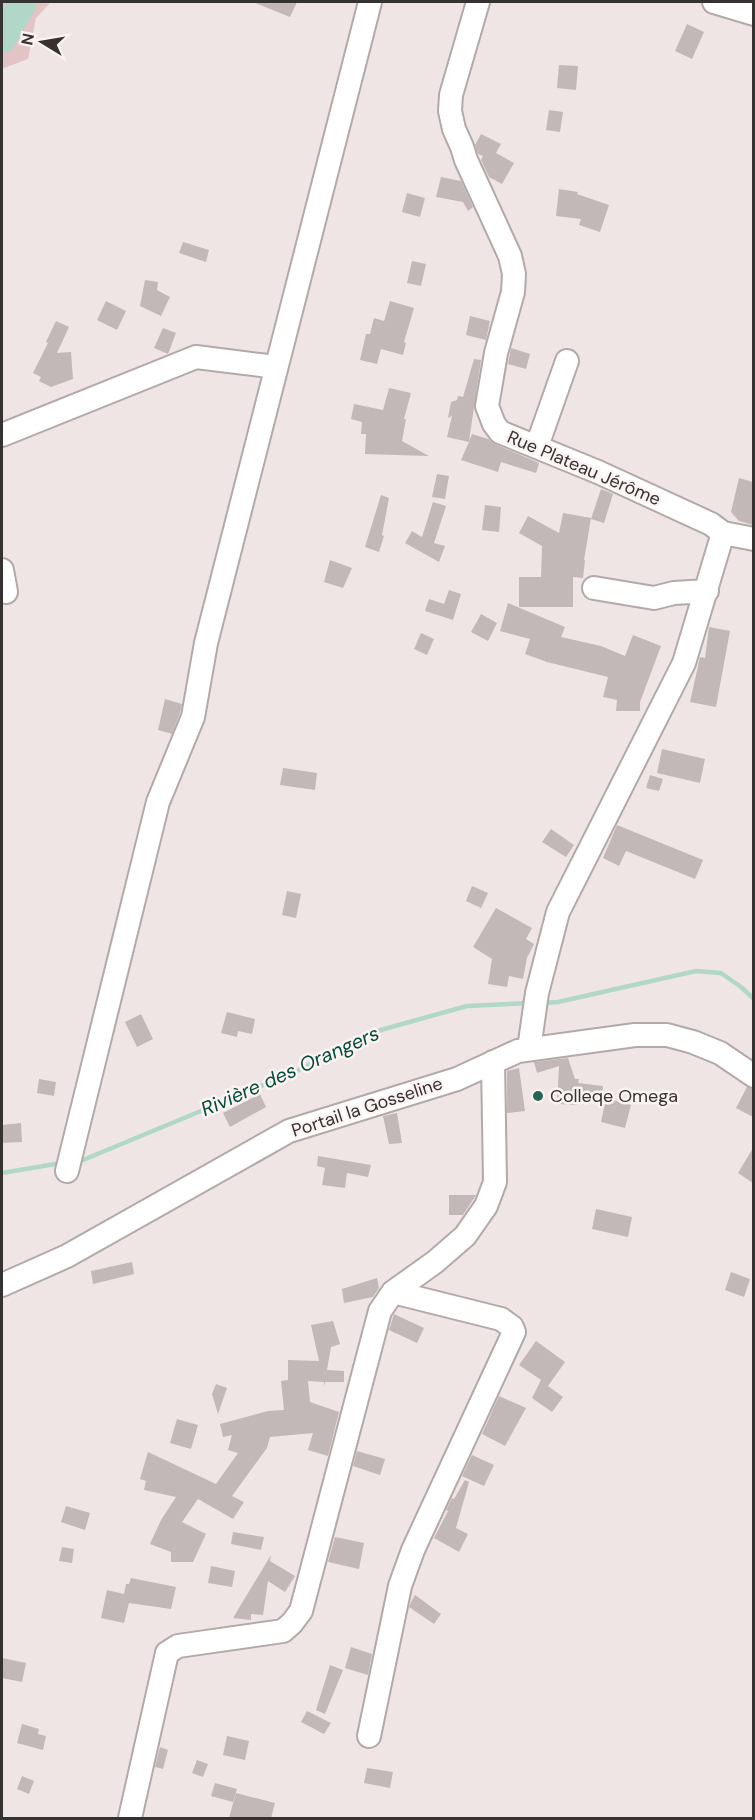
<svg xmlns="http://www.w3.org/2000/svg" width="755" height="1820" viewBox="0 0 755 1820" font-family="'DM Sans',sans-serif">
<rect width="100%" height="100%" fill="#f0e5e5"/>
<!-- green -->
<path fill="#e2c4c4" d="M2 2H51L36 18 28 59 4 68 2 67Z"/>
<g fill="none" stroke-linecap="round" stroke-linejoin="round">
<!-- stream -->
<path stroke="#b1d7c9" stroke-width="4.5" d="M543 1003 558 1002 696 971 721 973 741 987 754 999
M75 1161 83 1160 295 1072 370 1033 467 1006 528 1003
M2 1173 61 1163"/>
<!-- river -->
<path stroke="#b1d7c9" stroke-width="28" d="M2 39 23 2"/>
</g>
<!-- building -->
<path fill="#c2b8b8" d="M253 2H297L290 17Z
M687 24 704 32 692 59 675 51Z
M559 65 578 66 576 90 557 88Z
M549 110 563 112 560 132 546 130Z
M481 134 501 144 496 153 514 163 502 184 489 177 481 160 483 156 478 154 475 145Z
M441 177 461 181 473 207 468 211 463 202 436 197Z
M559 189 578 192 577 194 609 205 600 232 579 225 581 219 556 216Z
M407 193 425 198 420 217 402 212Z
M183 242 209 250 206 262 179 253Z
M412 261 426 264 421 286 407 283Z
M145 280 158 282 157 290 170 297 161 316 140 306Z
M106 301 126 311 117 330 97 320Z
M390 301 414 308 404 342 406 343 403 355 381 349 377 364 360 360 366 334H370L374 318 384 321Z
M470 316 490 321 486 340 466 335Z
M56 321 69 327 57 353 71 352 73 379 51 387 39 381 41 377 33 373 48 343 46 342Z
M163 328 176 333 168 354 154 348Z
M511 348 530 354 526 369 508 364Z
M474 359 481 360 469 441 472 434 488 439 495 444 539 463 536 473 501 462 498 472 461 460 469 442 447 437 452 416 448 418 451 402 457 400 458 396 463 397Z
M389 388 411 393 404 419H406L402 441 429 456 365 454 366 434H361L362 422 351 419 354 404 383 410Z
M437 474 449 476 445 499 432 497Z
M739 478 753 482V525L739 521 731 512Z
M601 489 613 494 604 523 591 519Z
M381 495 389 498 382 535 384 536 379 552 365 547Z
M433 502 446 506 434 543 445 546 439 562 405 543 412 531 422 537Z
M485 505 501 507 499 532 482 530Z
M563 513 591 518 584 560H585L583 578 573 577V607H519V577H541L542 546 519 533 528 516 559 533Z
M330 560 352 568 343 588 324 582Z
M449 590 461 594 453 620 425 611 429 599 444 604Z
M508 603 565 627 561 637 601 646 625 656 633 635 661 646 640 702V711H616L617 700 603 697 608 677 547 662 525 654 530 639 500 631Z
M481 614 497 623 488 641 471 632Z
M709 627 730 631 716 707 690 702 700 657 705 658Z
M421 633 434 639 427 655 414 649Z
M165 699 182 704 180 713 172 734 158 730Z
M662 749 705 759 700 783 657 773Z
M283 768 317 773 315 790 280 785Z
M650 775 663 779 659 791 646 788Z
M617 825 703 860 695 879 626 851 619 866 603 858Z
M551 829 574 845 566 857 542 842Z
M472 886 488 893 481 908 466 901Z
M287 891 301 894 296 918 282 915Z
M496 908 532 928 526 939 534 944 527 958 523 979 509 976 507 987 488 984 492 959 473 947Z
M227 1012 255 1019 252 1034 238 1031 237 1037 221 1033Z
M141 1014 153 1039 137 1047 125 1022Z
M568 1058 575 1079H579L578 1083 603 1086 602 1099 578 1096 577 1105 557 1104 559 1066 537 1073 534 1062Z
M519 1068 525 1111 507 1113V1071Z
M39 1079 56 1082 54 1096 37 1093Z
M747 1087 753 1089V1117L736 1108Z
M260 1094 266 1107 230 1127 223 1113Z
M606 1098 631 1105 625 1128 601 1122Z
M397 1113 402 1143 389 1144 383 1116Z
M21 1123 22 1142 2 1143V1125Z
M753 1148V1183L738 1173Z
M318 1156 371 1165 368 1177 347 1173 345 1188 322 1185 325 1168 317 1166Z
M449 1195H476L463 1215H449Z
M596 1209 632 1217 628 1237 592 1229Z
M132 1262 134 1274 93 1284 91 1271Z
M731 1272 750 1279 744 1297 725 1290Z
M377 1278 379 1288 373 1297 344 1303 342 1289Z
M394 1314 424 1328 417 1343 389 1330Z
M333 1321 340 1344 331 1347 327 1370 344 1371V1382H325V1386L324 1382 308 1381 310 1402 339 1412 328 1456 308 1450 313 1433 270 1437 267 1448 232 1496 244 1502 233 1519 198 1499 182 1522 206 1534 193 1562H171V1552L150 1544 161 1520 176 1497 144 1490 146 1481 140 1479 148 1452 216 1484 238 1453 228 1450 232 1435 223 1437 220 1424 268 1411 284 1410 281 1381 288 1380V1360L319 1361 311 1325Z
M536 1341 565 1362 548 1386 541 1381 563 1397 552 1412 532 1398 541 1380 519 1365Z
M216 1384 227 1388 218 1414 212 1394Z
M499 1396 526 1408 505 1446 482 1434Z
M177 1419 198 1425 191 1449 170 1443Z
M357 1451 385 1459 380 1475 353 1466Z
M472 1455 494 1465 484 1486 462 1476Z
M465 1480 469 1482 456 1528 468 1534 459 1552 434 1538 448 1511 446 1510 452 1498 454 1499Z
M66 1506 90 1513 85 1530 61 1522Z
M233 1532 264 1537 261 1550 231 1544Z
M335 1537 364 1543 359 1569 328 1562Z
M62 1547 74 1549 72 1563 59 1561Z
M271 1555 270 1561 295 1576 285 1592 268 1581 263 1615 251 1614V1620L233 1618Z
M211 1566 235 1571 232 1587 208 1583Z
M131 1578 176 1587 171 1609 129 1603 124 1623 101 1618 107 1590 124 1594 126 1584H129Z
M415 1595 441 1614 434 1624 409 1607 411 1602Z
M351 1647 372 1654 368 1675 345 1668Z
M2 1658 26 1663 22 1682 2 1678Z
M330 1665 343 1670 325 1714 316 1710Z
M307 1711 331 1723 324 1734 301 1722Z
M22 1724 39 1729 38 1734 46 1736 43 1750 17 1743Z
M227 1736 249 1741 245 1760 223 1755Z
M160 1747 168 1750 163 1769 155 1767Z
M197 1760 208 1764 203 1777 192 1773Z
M367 1768 393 1772 390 1788 364 1783Z
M22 1776 34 1781 29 1794 17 1789Z
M215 1783 237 1789 233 1802 211 1796Z
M236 1793 275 1803 271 1818H229Z"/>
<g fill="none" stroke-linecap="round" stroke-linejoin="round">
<defs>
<path id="minor" d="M478 2 451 95 450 111 454 129 462 147 466 160 510 256 514 274 513 292 496 353 487 406 494 424 500 432 598 472 711 524 723 533 754 539
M714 2 754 14
M2 435 196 357 276 367
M537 446 567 361
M2 570 6 592
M594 588 654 598 674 593 707 591
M529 1049 537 993 558 912 684 663 723 533
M67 1171 158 802 193 717 206 643 370 2
M2 1285 67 1256 289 1131 457 1079 518 1051 635 1035H667L693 1042 720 1053 754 1076
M369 1736 400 1586 413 1550 514 1332 512 1327 501 1319 393 1292
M130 1818 167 1653 178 1646 283 1631 292 1623 301 1611 380 1311 393 1292 435 1262 465 1236 486 1206 495 1182 493 1062"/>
</defs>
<!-- minor casing -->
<use href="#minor" stroke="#b3a9a9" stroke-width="26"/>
<!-- minor -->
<use href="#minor" stroke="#fff" stroke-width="22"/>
</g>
<!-- markers -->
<circle fill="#256553" stroke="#fdf3f2" stroke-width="2" cx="538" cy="1096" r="6"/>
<g text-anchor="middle" stroke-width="5" stroke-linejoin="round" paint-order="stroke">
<!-- street labels -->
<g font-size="18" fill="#363232" stroke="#fdf3f2">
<text transform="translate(584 468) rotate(23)" y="6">Rue Plateau Jérôme</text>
<text transform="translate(367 1107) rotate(-18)" y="6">Portail la Gosseline</text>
</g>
<!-- poi labels -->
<g font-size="18" fill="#363232" stroke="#fdf3f2" text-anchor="start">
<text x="550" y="1102">Colleqe Omega</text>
</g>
<!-- water labels -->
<g font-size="20" font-style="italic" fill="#004d3c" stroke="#fdf3f2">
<text transform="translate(290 1071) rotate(-24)" y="7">Rivière des Orangers</text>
</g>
</g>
<!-- border -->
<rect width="755" height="1820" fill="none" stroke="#363232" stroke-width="6"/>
<!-- north arrow -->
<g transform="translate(42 42) rotate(281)" stroke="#fdf3f2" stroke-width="4.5" paint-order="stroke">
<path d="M0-4.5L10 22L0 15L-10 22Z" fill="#363232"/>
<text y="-9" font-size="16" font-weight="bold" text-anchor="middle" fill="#363232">N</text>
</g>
</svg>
